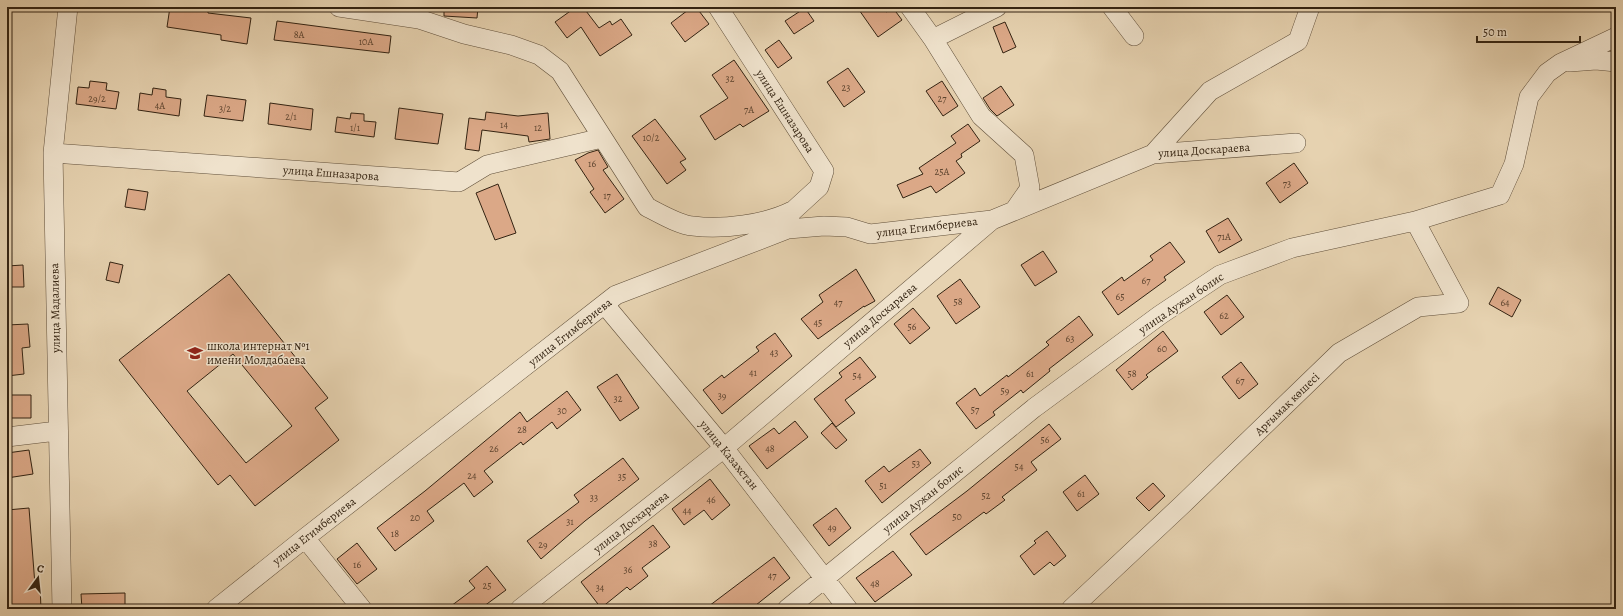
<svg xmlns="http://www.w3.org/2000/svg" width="1623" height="616" viewBox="0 0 1623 616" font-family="Alegreya,serif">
<rect width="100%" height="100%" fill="#e6d2b0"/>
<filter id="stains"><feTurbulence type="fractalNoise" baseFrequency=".005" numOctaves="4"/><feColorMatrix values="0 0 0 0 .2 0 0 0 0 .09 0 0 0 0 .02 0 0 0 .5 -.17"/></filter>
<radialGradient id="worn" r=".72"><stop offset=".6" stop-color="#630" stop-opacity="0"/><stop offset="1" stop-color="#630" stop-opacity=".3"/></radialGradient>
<!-- building -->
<path fill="#dba887" stroke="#332312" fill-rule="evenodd" d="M170 7 208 8V13L251 18 247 44 221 40V35L167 27Z
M444 7H478L477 18 444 16Z
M576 7H583L599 28 610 21 612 25 621 19 632 35 600 56 581 27 567 38 555 22Z
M692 7H696L709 24 685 42 671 23Z
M857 7H883L886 12 893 8 902 20 878 37Z
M805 8 814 21 794 34 785 21Z
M277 21 391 36 389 53 274 40Z
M1005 22 1016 47 1003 53 993 27Z
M779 40 792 58 778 68 765 50Z
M734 60 769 111 743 127 740 124 715 140 700 116 728 98 712 75Z
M848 68 865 92 844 107 827 82Z
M90 81 107 83 106 90 119 92 116 109 76 104 78 87 89 88Z
M942 81 958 106 943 116 926 91Z
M1001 86 1014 105 997 116 990 109 983 98Z
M153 88 166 90V97L181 99 179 116 138 110 140 93 152 95Z
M207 95 246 100 243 121 204 116Z
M270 103 313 109 311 130 268 124Z
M399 108 443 114 438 144 395 139Z
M486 112 518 116 548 113 550 139 529 142 528 136 482 130 479 151 465 149 469 118 485 120Z
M351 113 364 114V121L376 122 374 137 335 132 337 117 350 119Z
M655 119 686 159 680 162 686 170 667 184 632 136Z
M968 124 980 141 961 154 962 157 956 161 965 173 936 193 931 186 903 198 897 185 923 174 919 168 956 143 951 136Z
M598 150 608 167 603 170 624 199 605 213 590 192 594 189 575 160 588 153Z
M1294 163 1308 183 1280 203 1266 183Z
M498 184 516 233 495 240 476 193Z
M128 189 148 192 145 210 125 207Z
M1228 218 1242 240 1219 253 1206 231Z
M1170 242 1185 262 1164 277 1166 280 1118 315 1102 292 1122 277 1124 281 1153 260 1150 256Z
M1043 251 1057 272 1035 286 1021 265Z
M110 262 123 265 119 283 106 280Z
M23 265 24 287H7V266Z
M856 269 875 301 864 307V306L818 339 801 319 823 302 819 295Z
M229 274 328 398 315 408 339 440 255 506 230 475 218 485 119 360ZM233 354 292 426 246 463 187 391Z
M960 279 980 307 956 324 937 296Z
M1498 287 1521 300 1512 317 1489 304Z
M1227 295 1244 317 1221 335 1204 312Z
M913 308 930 328 910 344 894 324Z
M1079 316 1093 335 1049 369 1050 371 1023 393 1021 390 993 412 995 415 976 429 956 403 975 388 980 396 1007 375 1008 377 1049 345 1046 342Z
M28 324 30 347 22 348 24 374 7 376V325Z
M1163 331 1178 351 1146 375 1148 377 1132 390 1116 370Z
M775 333 792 356 722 414 703 390 722 375 724 378 759 351 756 347Z
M860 357 876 377 845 400 855 413 836 427 814 399 842 377 839 373Z
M1241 362 1258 384 1239 399 1222 377Z
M617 374 639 408 620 421 597 387Z
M567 391 581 410 557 429 552 422 523 445 521 442 484 471 493 482 474 497 464 483 427 511 434 521 395 551 377 528 425 491 520 412 527 422Z
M7 395H31V418H7Z
M795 421 808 437 767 469 749 446 774 428 779 434Z
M832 423 847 440 836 449 821 433Z
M1049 424 1061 439 1031 462 1037 470 1002 497 1005 500 986 514 984 512 926 555 910 534 967 491Z
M920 449 931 463 882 503 865 481 884 466 889 472Z
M29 450 33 474 7 478V453Z
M623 458 639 479 585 521 541 559 527 541 579 502 574 495Z
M1085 475 1099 494 1077 511 1063 492Z
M710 479 730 505 712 520 704 510 684 525 672 509Z
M1153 483 1165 496 1149 511 1136 498Z
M29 508 35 585H40L41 609H7V586H10L7 548V510Z
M836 508 851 528 829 546 813 525Z
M653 525 670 547 642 568 648 576 630 590 627 587 601 608 581 582Z
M1047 531 1066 556 1054 566 1050 562 1034 575 1020 556 1036 543 1034 541Z
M357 543 377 569 357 584 337 559Z
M893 551 912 575 875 602 856 578Z
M774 557 790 578 751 609H705Z
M487 566 506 590 480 609H447L475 588 469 581Z
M125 593V609H82L81 594Z"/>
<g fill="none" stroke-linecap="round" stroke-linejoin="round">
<defs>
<path id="minor" d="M339 7 419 19 464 34 511 45 539 55 560 71 647 207C659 213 679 225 693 226 722 230 766 224 792 211
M718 7 824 171 819 187 783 220
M910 7 933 39 981 116 1024 155 1030 188 1014 211
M1112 7 1134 36
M933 39 997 7
M1570 62 1596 60 1616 62
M53 153 459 182 487 165 602 138
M1153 154 1210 91 1298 41 1310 7
M605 305 724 448 848 609
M7 437 57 431
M305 538 362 609
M62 609 53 153 68 7
M216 609 305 538 616 295 788 229 824 226 847 227 870 234 992 220
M520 609 724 448 992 220 1153 154 1296 143
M787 609 1034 408 1160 315 1220 275 1292 248 1415 221 1500 195 1514 164 1529 97 1547 73 1561 63 1616 37
M1071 609 1183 504 1339 353 1418 307 1459 303 1415 221"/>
</defs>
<!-- minor casing -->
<use href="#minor" stroke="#604f3a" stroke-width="20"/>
<!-- minor -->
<use href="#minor" stroke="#efe2cc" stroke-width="19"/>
</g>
<!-- icons -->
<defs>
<symbol id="school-bare" viewBox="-9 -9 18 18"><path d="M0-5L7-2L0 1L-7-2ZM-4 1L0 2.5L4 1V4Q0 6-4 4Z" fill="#8f2418" stroke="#efe2cc" stroke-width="2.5" paint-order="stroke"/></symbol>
</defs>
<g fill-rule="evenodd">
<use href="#school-bare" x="184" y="342" width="22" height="22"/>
</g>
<g text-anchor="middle" stroke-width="3" stroke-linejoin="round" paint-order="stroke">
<!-- number labels -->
<g font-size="10" fill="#5d442f">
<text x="299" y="38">8А</text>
<text x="366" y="45">10А</text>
<text x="730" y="82">32</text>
<text x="846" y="91">23</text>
<text x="97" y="102">29/2</text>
<text x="942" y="102">27</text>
<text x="160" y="109">4А</text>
<text x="225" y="112">3/2</text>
<text x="749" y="113">7А</text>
<text x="291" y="120">2/1</text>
<text x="504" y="128">14</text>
<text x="355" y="131">1/1</text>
<text x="538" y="131">12</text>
<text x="651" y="141">10/2</text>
<text x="592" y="167">16</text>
<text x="942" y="175">25А</text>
<text x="1287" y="187">73</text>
<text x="607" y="199">17</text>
<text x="1224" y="240">71А</text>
<text x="1146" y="284">67</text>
<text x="1120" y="300">65</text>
<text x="958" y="305">58</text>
<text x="838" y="306">47</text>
<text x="1505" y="306">64</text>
<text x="1224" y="319">62</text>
<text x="818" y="326">45</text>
<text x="912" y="330">56</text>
<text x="1070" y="342">63</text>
<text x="1162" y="352">60</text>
<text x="774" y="356">43</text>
<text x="753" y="376">41</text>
<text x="1030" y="377">61</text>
<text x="1132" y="377">58</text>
<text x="857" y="379">54</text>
<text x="1240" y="384">67</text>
<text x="1005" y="394">59</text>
<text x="722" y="399">39</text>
<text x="618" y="402">32</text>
<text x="975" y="413">57</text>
<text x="562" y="414">30</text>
<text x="522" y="433">28</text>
<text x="1045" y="443">56</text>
<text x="494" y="452">26</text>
<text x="770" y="452">48</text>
<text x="916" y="467">53</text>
<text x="1019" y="470">54</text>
<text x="472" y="479">24</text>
<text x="622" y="480">35</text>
<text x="883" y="489">51</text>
<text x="1081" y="497">61</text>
<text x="986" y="499">52</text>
<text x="594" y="501">33</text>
<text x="711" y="503">46</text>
<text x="687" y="514">44</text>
<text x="957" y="520">50</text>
<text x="415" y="521">20</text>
<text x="570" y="525">31</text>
<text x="832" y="531">49</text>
<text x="395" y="537">18</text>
<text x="653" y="547">38</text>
<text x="543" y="548">29</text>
<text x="357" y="568">16</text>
<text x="628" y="573">36</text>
<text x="772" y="579">47</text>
<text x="875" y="587">48</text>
<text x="487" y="589">25</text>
<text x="600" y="591">34</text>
</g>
<!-- street labels -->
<g font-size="12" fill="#332312" stroke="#efe2cc">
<text transform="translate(785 111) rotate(57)" y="4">улица Ешназарова</text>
<text transform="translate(1204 150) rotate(-4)" y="4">улица Доскараева</text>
<text transform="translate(331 173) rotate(4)" y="4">улица Ешназарова</text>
<text transform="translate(927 227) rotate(-7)" y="4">улица Егимбериева</text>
<text transform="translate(1181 303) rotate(-34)" y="4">улица Аужан болис</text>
<text transform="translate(55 308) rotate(-91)" y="4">улица Мадалиева</text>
<text transform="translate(880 315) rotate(-40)" y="4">улица Доскараева</text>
<text transform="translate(570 332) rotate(-38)" y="4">улица Егимбериева</text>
<text transform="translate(1287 404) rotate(-44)" y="4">Арғымақ көшесі</text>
<text transform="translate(729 455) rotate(51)" y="4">улица Казахстан</text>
<text transform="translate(923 499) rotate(-39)" y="4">улица Аужан болис</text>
<text transform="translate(631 522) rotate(-38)" y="4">улица Доскараева</text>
<text transform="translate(314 531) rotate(-38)" y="4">улица Егимбериева</text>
</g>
<!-- poi labels -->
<g font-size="12" fill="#332312" stroke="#efe2cc" text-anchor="start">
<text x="207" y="350">школа интернат №1<tspan x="207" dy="14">имени Молдабаева</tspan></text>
</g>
</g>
<!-- margin -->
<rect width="1623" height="616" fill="none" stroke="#e6d2b0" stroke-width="24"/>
<rect x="8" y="8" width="1607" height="600" fill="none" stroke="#332312" stroke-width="2"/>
<rect x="12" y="12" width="1599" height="592" fill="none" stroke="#332312"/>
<!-- north arrow -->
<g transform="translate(38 578) rotate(15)" stroke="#efe2cc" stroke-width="3" paint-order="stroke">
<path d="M0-3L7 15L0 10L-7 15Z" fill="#332312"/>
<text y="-6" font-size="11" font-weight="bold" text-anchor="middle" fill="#332312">С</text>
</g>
<!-- scale -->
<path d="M1477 36v6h103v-6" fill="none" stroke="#332312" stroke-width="2"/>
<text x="1483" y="36" font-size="12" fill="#332312" stroke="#efe2cc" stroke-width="3" paint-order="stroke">50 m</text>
<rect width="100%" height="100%" filter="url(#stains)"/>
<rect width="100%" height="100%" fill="url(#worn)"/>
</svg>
